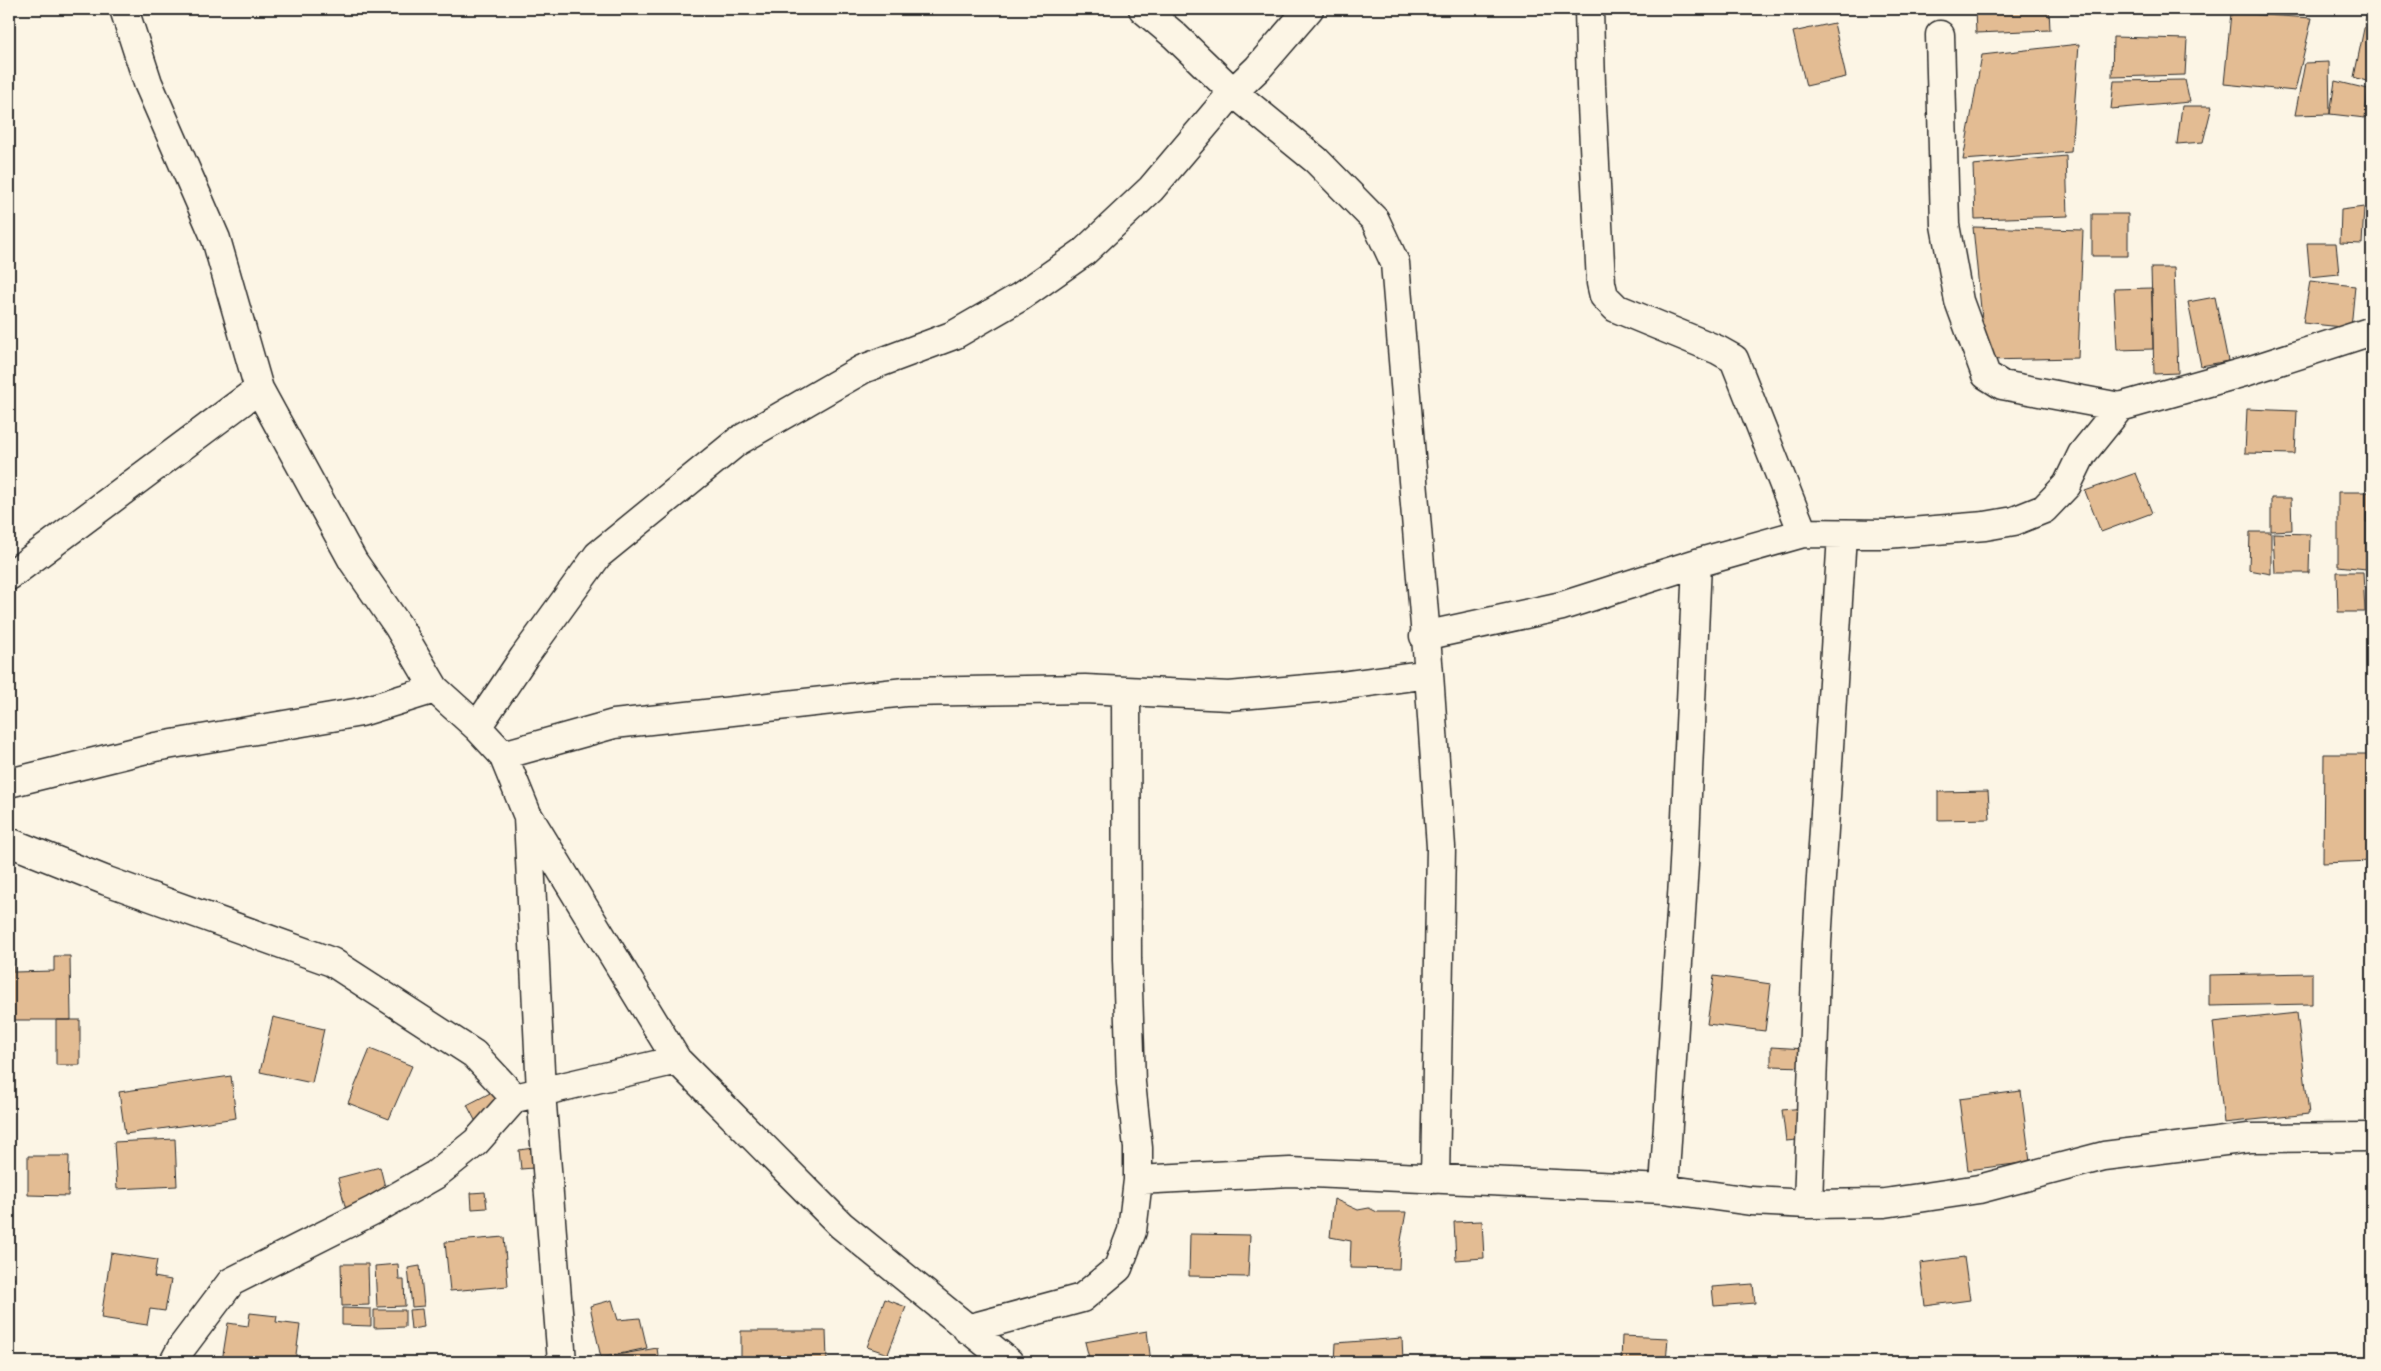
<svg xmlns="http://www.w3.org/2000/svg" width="2381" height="1371" viewBox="0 0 2381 1371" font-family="Itim,sans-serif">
<rect width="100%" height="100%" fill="#fcf5e5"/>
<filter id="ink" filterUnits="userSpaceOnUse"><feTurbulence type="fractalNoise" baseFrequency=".02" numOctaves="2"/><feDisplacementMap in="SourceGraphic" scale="10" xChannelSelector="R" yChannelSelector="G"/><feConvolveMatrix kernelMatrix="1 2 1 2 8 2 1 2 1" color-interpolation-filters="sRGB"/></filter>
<g filter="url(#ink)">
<!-- building -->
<path fill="#e3bc93" stroke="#2b2b2b" d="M1975 9H2049L2050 30 1976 33Z
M2231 13 2312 18 2295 91 2224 84Z
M2366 19 2372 21V83L2354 77Z
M1834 23 1846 77 1806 86 1793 32Z
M2113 37 2187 39 2185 75 2112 77Z
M2079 44 2071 152 1963 160 1982 55Z
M2329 62 2330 114 2295 115 2305 63Z
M2185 80 2190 102 2111 109 2114 81Z
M2335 81 2368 89 2365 118 2330 114Z
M2182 106H2212L2203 142 2177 144Z
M2066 156 2068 216 1975 219 1973 165Z
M2364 207 2362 244 2340 243 2341 210Z
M2092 214H2128V256H2092Z
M1973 227 2083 230 2078 358 1986 360Z
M2307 243H2336L2339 274 2310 277Z
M2151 268H2174L2178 373 2154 374Z
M2310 281 2355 286 2351 328 2303 323Z
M2152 288 2153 349 2117 350 2114 289Z
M2215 297 2228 361 2201 366 2188 302Z
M2247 409 2297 411 2295 454 2245 453Z
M2136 473 2152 513 2101 532 2085 491Z
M2338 492H2366V569L2338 566Z
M2366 492H2372V522H2366Z
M2271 498H2291L2292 530 2271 531Z
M2250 532H2271V574L2249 570Z
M2273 533 2310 534 2309 573H2275Z
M2337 572H2363L2365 612H2338Z
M2324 754H2372V861L2323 863Z
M1988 791 1990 819 1938 820V792Z
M9 955H13L14 972 54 971V956H70L71 1020H9Z
M2312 973V1004L2209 1006V975Z
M1714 976 1771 984 1765 1031 1707 1024Z
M2297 1013 2309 1114 2224 1123 2213 1022Z
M273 1017 324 1029 312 1083 260 1072Z
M56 1020H80V1065H56Z
M1771 1047 1806 1049 1805 1067 1771 1066Z
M370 1049 412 1066 389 1119 348 1103Z
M231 1076 236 1118 125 1134 119 1092Z
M2021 1091 2030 1162 1968 1170 1959 1099Z
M492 1092 500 1109 476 1122 467 1105Z
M1804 1108 1807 1139 1786 1141 1782 1110Z
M175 1139 177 1186 117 1189 114 1142Z
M533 1148 534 1168 521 1169 519 1150Z
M28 1156H69L68 1196 28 1195Z
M380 1167 388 1199 346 1210 338 1178Z
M485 1192 487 1208 472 1209 471 1193Z
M1334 1199 1358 1210 1369 1208 1377 1212H1406L1400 1246 1399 1269 1350 1268 1351 1241 1330 1237Z
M1482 1221 1484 1258 1456 1260 1454 1222Z
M1190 1234 1250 1235 1248 1277 1189 1276Z
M504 1237 508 1286 450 1291 445 1242Z
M111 1253 157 1260 154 1277 171 1280 165 1311 150 1309 147 1325 101 1318Z
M1964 1257 1970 1300 1925 1306 1920 1263Z
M341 1264H368L369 1305 342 1306Z
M398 1264 399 1280H404L405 1306 377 1307 375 1266Z
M420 1266 424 1306 412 1307 408 1268Z
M9 1276 14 1278 9 1294Z
M1753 1284 1755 1303 1714 1306 1712 1287Z
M885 1299 906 1307 888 1354 867 1347Z
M612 1300 618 1320 640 1318 647 1348 601 1358 590 1306Z
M342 1308 371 1309V1326L342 1325Z
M422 1309 424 1327 411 1329 409 1310Z
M374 1310H405V1327L374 1328Z
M250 1313 277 1316 276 1322 300 1325 295 1362 222 1361 228 1323 248 1326Z
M741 1331H826L827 1360 837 1362H741Z
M1147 1331 1151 1362H1090L1085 1342Z
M1622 1336 1668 1338 1666 1362H1621Z
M1402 1338 1403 1362H1335L1336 1343Z
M657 1348 659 1362H612L611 1356Z
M81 1356 104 1362H79Z"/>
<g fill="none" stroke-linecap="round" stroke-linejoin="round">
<defs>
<path id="minor" d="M124 9 148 83 216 239 259 389 353 561 398 626 435 689 477 727 503 755 527 814 677 1060 841 1225 1009 1362
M1143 9 1174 35 1233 92 1316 160 1375 220 1395 263 1429 674 1441 847 1435 1179
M1589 9 1591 86 1601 283 1604 296 1616 308 1718 350 1734 359 1803 533
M1940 35 1945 225 1959 301 1986 375 2002 385 2120 407
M9 576 259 389
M1424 636 1562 606 1697 563 1803 533 1886 534 1985 526 2014 521 2044 509 2067 485 2082 454 2120 407 2248 371 2372 331
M477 727 524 657 598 555 738 441 863 369 954 335 1020 297 1084 252 1151 189 1233 92 1258 68 1309 9
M503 755 614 724 905 692 1085 689 1229 696 1340 686 1429 674
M9 783 155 747 361 712 435 689
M528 817 541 1092 562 1362
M9 842 107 881 332 962 474 1054 515 1098
M1138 1180 1290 1172 1664 1189 1751 1201 1808 1204 1885 1203 1979 1189 2104 1156 2249 1138 2372 1137
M1664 1189 1684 864 1697 563
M1808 1204 1817 943 1842 535
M967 1329 1082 1298 1118 1268 1132 1231 1138 1180V1148L1131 1083 1127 959 1126 693
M174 1362 182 1347 231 1282 374 1210 435 1175 476 1142 515 1098 677 1060"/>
</defs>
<!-- minor casing -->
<use href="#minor" stroke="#2b2b2b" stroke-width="31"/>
<!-- minor -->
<use href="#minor" stroke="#fcf5e5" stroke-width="28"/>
</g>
</g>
<!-- margin -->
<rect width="2381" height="1371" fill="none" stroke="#fcf5e5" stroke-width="30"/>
<rect x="15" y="15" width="2351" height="1341" fill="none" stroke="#2b2b2b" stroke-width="2" filter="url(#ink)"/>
</svg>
